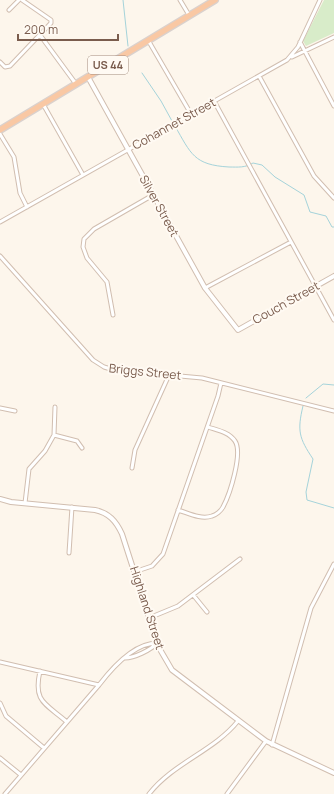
<svg xmlns="http://www.w3.org/2000/svg" width="334" height="794" viewBox="0 0 334 794" font-family="Manrope,sans-serif">
<rect width="100%" height="100%" fill="#fdf6ec"/>
<!-- green -->
<path fill="#d8ecc9" d="M324 0H334V33L306 46 303 41Z"/>
<g fill="none" stroke-linecap="round" stroke-linejoin="round">
<!-- stream -->
<path stroke="#a5d3da" stroke-width="1" d="M123 0 128 46
M142 73 161 101 172 121
M175 126C191 154 194 165 229 167 238 167 245 168 253 163L262 165 275 177 304 195 310 212 326 216 332 227H334
M306 398 323 384 334 385
M303 406C297 431 299 438 313 459L306 492 307 500 334 508"/>
<defs>
<path id="minor" d="M180 0 189 15
M9 10 19 0
M40 35 76 84
M148 40 191 114
M300 42 334 106
M292 57 334 37
M0 62 5 67 10 66 51 23V20L22 0
M259 76 314 176 334 198
M214 101 334 320
M43 104 83 175
M0 134 14 157 20 193 27 207
M0 222 287 60 298 47 320 0
M0 256 93 360 104 367 114 370 202 378 334 411
M205 288 291 242
M113 315 107 282 87 258 83 247 84 239 94 229 153 195
M0 408 15 411
M54 435 77 441 82 448
M132 468 135 450 169 375
M25 503 29 469 45 451 54 435 55 407
M178 510C188 513 201 520 212 516 216 515 221 511 223 507 230 494 243 453 235 441 229 432 217 430 208 427
M69 553 72 507
M134 572 152 566 163 554 218 396 221 383
M194 596 207 612
M149 618 178 606 240 559
M125 658C134 658 151 650 157 643
M0 662 99 685C112 668 134 643 157 643
M40 671C33 702 45 703 67 722
M0 703 6 716 44 748
M272 745 311 608 334 564
M0 758 21 775
M5 794 99 685
M149 794C173 763 214 751 238 721
M227 794 266 741"/>
<path id="tertiary" d="M88 77 205 288 238 330 334 276
M0 499 11 502 95 510C109 513 116 521 122 534L158 646 172 670 266 741 334 773"/>
<path id="trunk" d="M0 130 215 0"/>
</defs>
<!-- minor casing -->
<use href="#minor" stroke="#d1beb0" stroke-width="5"/>
<!-- tertiary casing -->
<use href="#tertiary" stroke="#d1beb0" stroke-width="6"/>
<!-- trunk casing -->
<use href="#trunk" stroke="#dad1cd" stroke-width="8"/>
<!-- minor -->
<use href="#minor" stroke="#fff" stroke-width="3"/>
<!-- tertiary -->
<use href="#tertiary" stroke="#fff" stroke-width="4"/>
<!-- trunk -->
<use href="#trunk" stroke="#f9c8a4" stroke-width="5.5"/>
</g>
<g text-anchor="middle" stroke-width="4" stroke-linejoin="round" paint-order="stroke">
<!-- shield labels -->
<rect fill="#fffaf3" stroke="#a28b7f" stroke-width="1" x="88" y="56" width="40" height="18" rx="3"/>
<g font-size="11" font-weight="bold" fill="#7a5c4d">
<text x="108" y="69">US 44</text>
</g>
<!-- street labels -->
<g font-size="12" fill="#7a5c4d" stroke="#fffaf3">
<text transform="translate(174 124) rotate(-29)" y="4">Cohannet Street</text>
<text transform="translate(159 206) rotate(61)" y="4">Silver Street</text>
<text transform="translate(286 303) rotate(-29)" y="4">Couch Street</text>
<text transform="translate(145 372) rotate(6)" y="4">Briggs Street</text>
<text transform="translate(147 608) rotate(72)" y="4">Highland Street</text>
</g>
</g>
<!-- scale -->
<path d="M18 34v6h100v-6" fill="none" stroke="#7a5c4d" stroke-width="2"/>
<text x="24" y="34" font-size="12" fill="#7a5c4d" stroke="#fffaf3" stroke-width="3" paint-order="stroke">200 m</text>
</svg>
